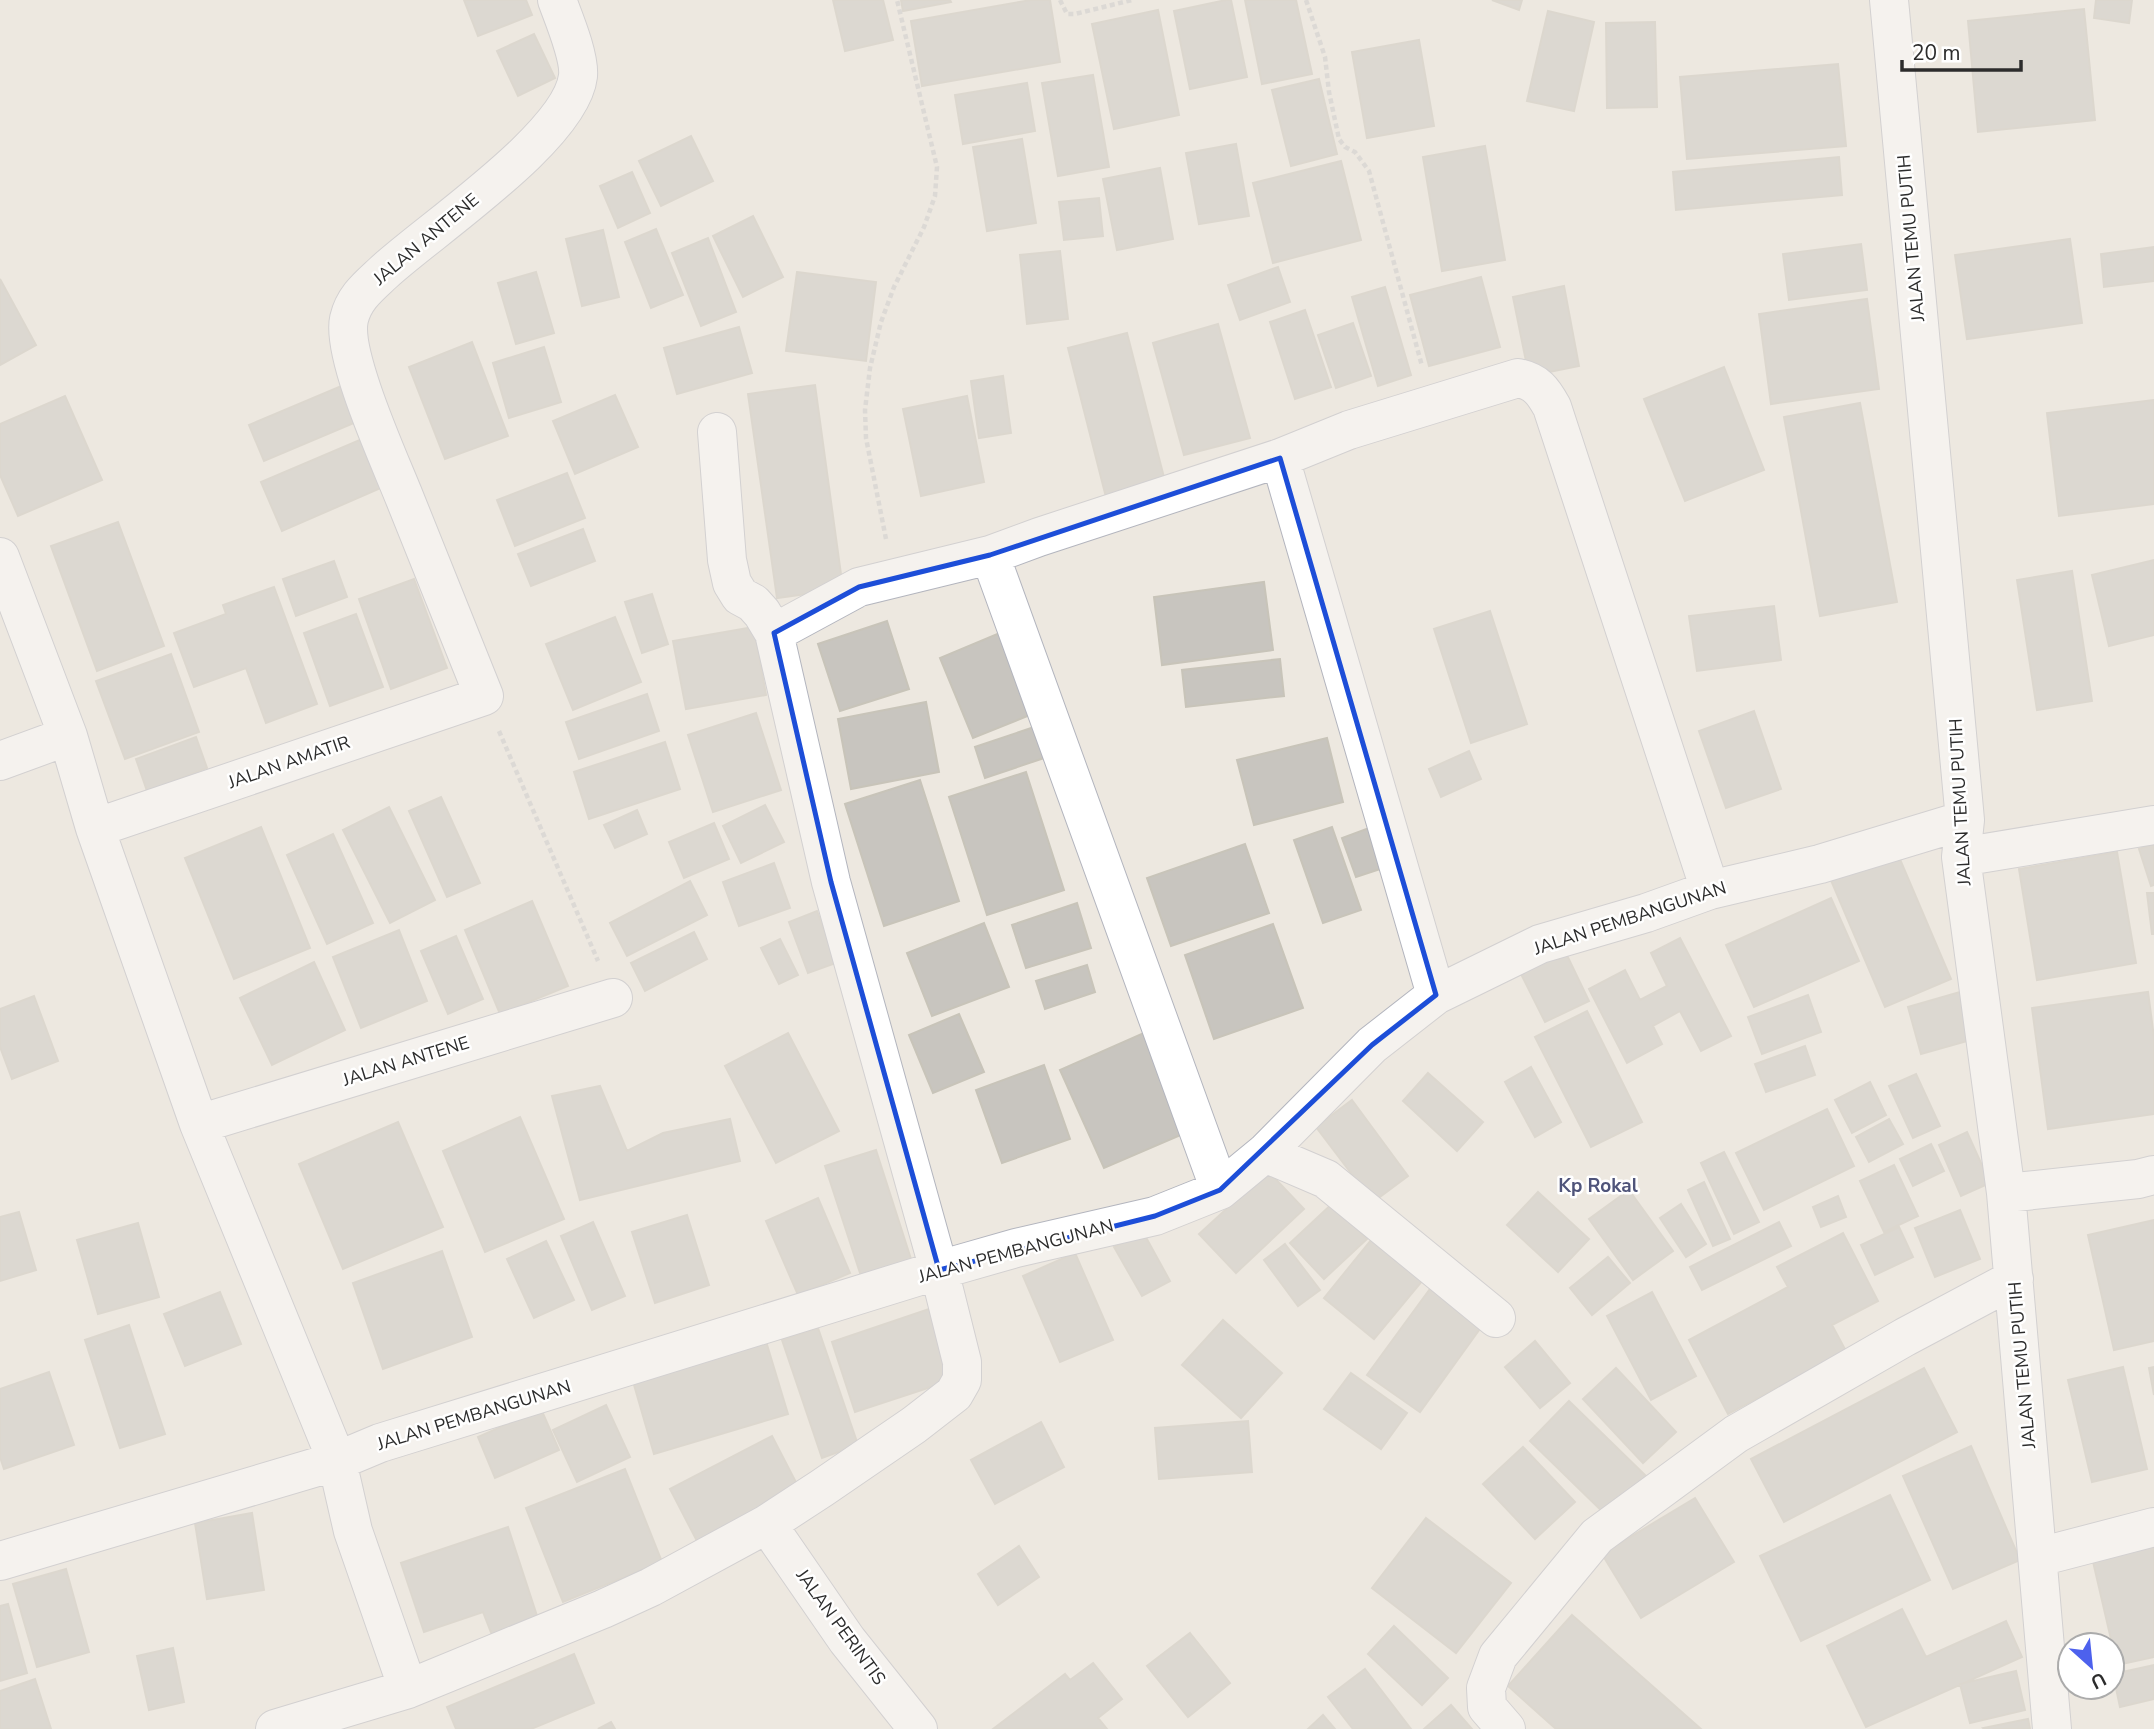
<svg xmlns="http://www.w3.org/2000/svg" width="2154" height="1729" viewBox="0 0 2154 1729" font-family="'Nunito Sans',sans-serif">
<rect width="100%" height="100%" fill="#ede8e0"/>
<!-- building -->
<path fill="#c8c5bf" stroke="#c8c4b9" stroke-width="2" d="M464 0H526L532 15 478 36Z
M833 0H883L893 40 845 51Z
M901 0H950L951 2 903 11Z
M1031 0H1050L1060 62 922 86 911 21Z
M1226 0H1231L1247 77 1190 89 1174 11Z
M1245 0H1296L1312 74 1262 84Z
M1492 0H1522L1519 10Z
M2096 0H2132L2129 23 2094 18Z
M2084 9 2095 120 1978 132 1968 21Z
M1158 10 1179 115 1114 129 1092 24Z
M1548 11 1594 22 1574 111 1527 101Z
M1655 22 1657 107 1607 108 1606 23Z
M534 34 555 78 518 96 497 51Z
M1419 40 1434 126 1367 138 1352 52Z
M1838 64 1846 146 1687 159 1680 77Z
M1093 75 1109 167 1058 176 1042 83Z
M1319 79 1337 154 1291 166 1272 90Z
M1027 83 1035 131 963 144 955 95Z
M691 136 713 181 661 206 639 161Z
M1022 139 1036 223 987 231 973 147Z
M1236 144 1249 216 1199 224 1186 153Z
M1485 146 1505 260 1442 271 1423 157Z
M1839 157 1842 195 1676 210 1673 172Z
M1341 161 1361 240 1273 263 1253 183Z
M1160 168 1173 239 1117 250 1103 179Z
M632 172 650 213 618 228 600 186Z
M1099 198 1103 236 1064 240 1059 202Z
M753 216 783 277 743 297 713 236Z
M656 229 683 295 651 308 625 242Z
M603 230 619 297 582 306 566 239Z
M708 238 736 312 701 326 672 253Z
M2070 239 2082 323 1967 339 1955 255Z
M1861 244 1867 290 1789 300 1783 254Z
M2154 247V281L2104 287 2101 254Z
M1060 251 1068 319 1027 324 1020 255Z
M1278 267 1290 302 1240 320 1228 285Z
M536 272 554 333 516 344 498 283Z
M797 272 876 282 866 361 786 351Z
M1481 277 1500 347 1429 366 1410 295Z
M0 279 36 345 0 365Z
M1564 286 1579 366 1529 376 1513 297Z
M1385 287 1411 375 1378 386 1352 297Z
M1867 299 1879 389 1771 404 1759 314Z
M1305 310 1331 387 1295 399 1270 322Z
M1353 323 1371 376 1336 388 1318 335Z
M1218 324 1250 438 1184 455 1153 343Z
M739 327 752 373 677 394 664 348Z
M1127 333 1167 489 1108 505 1068 348Z
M472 342 508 436 445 459 409 367Z
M544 347 561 402 509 418 493 363Z
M1724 367 1764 470 1685 501 1644 399Z
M1003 376 1011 433 979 438 971 381Z
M346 384 361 420 264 461 249 425Z
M815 385 843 589 777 598 748 394Z
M615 395 638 447 575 474 553 421Z
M65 396 102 480 18 516 0 475V424Z
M967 396 984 482 921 496 903 409Z
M2154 400V504L2059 516 2047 413Z
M1860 403 1897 602 1820 616 1784 417Z
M362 439 383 487 282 531 261 482Z
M567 473 585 518 515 546 497 500Z
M118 522 164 646 97 671 51 546Z
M583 529 595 561 531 586 518 554Z
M2154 560V635L2109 646 2092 575Z
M334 561 347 597 296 616 283 579Z
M2072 571 2092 701 2037 710 2017 580Z
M414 579 447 668 391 689 359 599Z
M1264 582 1273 650 1162 665 1154 597Z
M274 587 317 704 266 723 246 668 194 687 174 633 226 614 223 605Z
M652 594 668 644 642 653 625 602Z
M1774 606 1781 660 1697 671 1689 616Z
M1490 611 1527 724 1471 743 1434 629Z
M356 614 383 687 330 706 304 633Z
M615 617 641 682 573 710 546 644Z
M887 621 909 689 840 711 818 644Z
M754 627 766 695 686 709 673 641Z
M1002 632 1035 713 973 738 940 658Z
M171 654 199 732 125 759 96 681Z
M1280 659 1284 696 1186 707 1182 670Z
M647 694 659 731 579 759 566 722Z
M926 702 939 772 851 789 838 719Z
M1754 711 1781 789 1726 808 1699 731Z
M756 713 781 790 713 812 688 735Z
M1037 726 1047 757 985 778 975 747Z
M196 737 207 768 147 791 136 759Z
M1327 738 1343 802 1254 825 1237 760Z
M665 742 680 789 589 819 574 772Z
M1469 751 1481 779 1441 797 1429 769Z
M1026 772 1064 890 987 915 949 797Z
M920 780 959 901 884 926 845 804Z
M441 797 480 883 447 897 409 811Z
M765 805 784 842 741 863 723 826Z
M389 807 435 900 390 923 343 830Z
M637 810 647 834 615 848 604 825Z
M714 823 729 859 684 878 669 842Z
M261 827 310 948 234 979 185 858Z
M1332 827 1361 910 1323 923 1294 840Z
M1369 828 1383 868 1356 877 1342 838Z
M333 834 373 923 327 944 287 855Z
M1245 844 1269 913 1171 946 1147 878Z
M2154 844V885L2151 886 2139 849Z
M1896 850 1951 979 1885 1007 1830 878Z
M2117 852 2136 963 2037 980 2019 869Z
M774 863 790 908 739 926 723 882Z
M690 881 707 915 627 956 610 923Z
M2147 893H2154V934H2152Z
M1831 898 1859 961 1754 1007 1726 945Z
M532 901 568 986 500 1014 465 930Z
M1077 903 1091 948 1026 968 1012 925Z
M817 911 836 963 808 973 789 922Z
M984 923 1009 987 932 1016 907 953Z
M1273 924 1303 1008 1214 1039 1185 955Z
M399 930 427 1001 361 1028 333 957Z
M694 932 707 959 645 991 631 963Z
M456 936 483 999 448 1014 421 951Z
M1680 938 1731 1036 1701 1051 1680 1011 1653 1026 1662 1044 1627 1063 1589 989 1625 970 1640 1000 1667 986 1651 953Z
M780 939 798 975 779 984 761 948Z
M1563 947 1589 1001 1545 1022 1518 968Z
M314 962 345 1030 272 1065 240 998Z
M1087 965 1095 992 1045 1009 1036 981Z
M1960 992 1974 1039 1921 1054 1908 1007Z
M2148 992 2154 1037V1114L2048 1129 2032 1008Z
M1808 995 1821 1032 1762 1054 1748 1017Z
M34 996 58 1061 12 1079 0 1047V1009Z
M1587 1011 1642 1122 1591 1147 1535 1037Z
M959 1014 984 1072 933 1093 909 1035Z
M1146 1032 1190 1131 1104 1168 1060 1070Z
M788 1033 839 1131 776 1163 725 1066Z
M1805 1046 1815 1075 1766 1092 1755 1064Z
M1044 1065 1070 1139 1002 1163 976 1090Z
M1531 1067 1561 1122 1535 1137 1505 1082Z
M1428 1073 1483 1122 1457 1151 1403 1101Z
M1916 1074 1940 1126 1913 1138 1889 1086Z
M1870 1082 1886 1115 1852 1133 1835 1100Z
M600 1086 627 1151 663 1133 730 1119 740 1161 580 1200 552 1096Z
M1352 1100 1408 1176 1373 1202 1316 1127Z
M1827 1109 1854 1166 1764 1210 1736 1153Z
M520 1117 564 1219 485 1252 443 1151Z
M1889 1119 1903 1144 1869 1162 1856 1137Z
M398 1122 443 1227 343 1269 299 1164Z
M1967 1132 1990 1183 1961 1196 1939 1145Z
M1931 1144 1944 1171 1913 1186 1900 1159Z
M876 1150 912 1262 862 1279 825 1166Z
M1724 1152 1759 1222 1734 1234 1701 1163Z
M1894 1165 1918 1216 1884 1232 1860 1181Z
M1268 1171 1304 1209 1236 1273 1199 1234Z
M1704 1182 1730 1239 1713 1246 1688 1190Z
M1629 1190 1673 1251 1633 1280 1589 1219Z
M1538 1192 1589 1239 1558 1272 1507 1225Z
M1838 1196 1846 1217 1821 1227 1813 1207Z
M818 1198 850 1273 798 1295 766 1221Z
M1333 1203 1367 1239 1324 1279 1290 1243Z
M1681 1204 1706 1244 1686 1257 1660 1218Z
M1960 1210 1980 1259 1935 1277 1915 1228Z
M19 1212 36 1270 0 1281V1217Z
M687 1215 709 1285 655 1303 632 1232Z
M2154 1220V1341L2114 1350 2088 1235Z
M593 1222 625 1296 592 1310 561 1236Z
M1779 1222 1791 1246 1702 1290 1690 1267Z
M138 1223 159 1297 98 1314 77 1240Z
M1899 1227 1913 1257 1875 1275 1861 1245Z
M1143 1232 1170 1281 1142 1296 1114 1247Z
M1843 1233 1878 1301 1832 1325 1846 1351 1728 1414 1689 1340 1788 1287 1777 1267Z
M1372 1239 1423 1280 1374 1339 1324 1298Z
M546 1241 574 1300 534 1318 507 1259Z
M1285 1244 1320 1290 1298 1306 1264 1260Z
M442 1251 472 1337 383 1369 353 1283Z
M1075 1253 1113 1340 1060 1362 1023 1276Z
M1608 1257 1630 1283 1592 1315 1570 1288Z
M1430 1289 1482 1326 1420 1412 1367 1375Z
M220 1292 241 1344 185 1366 164 1314Z
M1652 1292 1696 1376 1651 1400 1607 1316Z
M929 1309 952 1380 855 1412 832 1342Z
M1223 1320 1282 1373 1241 1418 1182 1365Z
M129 1325 165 1434 120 1448 85 1340Z
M818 1328 858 1445 822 1458 782 1340Z
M765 1338 788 1414 654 1454 632 1378Z
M1535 1341 1570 1383 1540 1408 1505 1367Z
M2123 1367 2147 1469 2092 1482 2068 1380Z
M2154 1367V1395L2149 1368Z
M1616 1368 1676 1432 1643 1463 1583 1399Z
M1924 1368 1957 1432 1784 1522 1751 1459Z
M49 1372 74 1445 4 1469 0 1457V1389Z
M1351 1373 1407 1413 1381 1449 1324 1409Z
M1569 1401 1646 1476 1607 1516 1530 1441Z
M606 1405 630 1457 577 1482 553 1430Z
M541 1409 559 1450 495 1478 478 1437Z
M1248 1421 1252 1472 1159 1479 1155 1428Z
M1041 1422 1064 1467 995 1504 971 1460Z
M772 1436 800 1490 698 1543 670 1489Z
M1971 1446 2020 1560 1953 1589 1903 1476Z
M1523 1447 1575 1502 1535 1539 1483 1484Z
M625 1469 662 1562 563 1602 526 1508Z
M1890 1495 1930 1580 1801 1641 1760 1556Z
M1695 1498 1734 1562 1641 1618 1602 1554Z
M252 1513 264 1590 207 1599 195 1523Z
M1426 1518 1511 1583 1456 1653 1372 1588Z
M508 1527 538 1619 492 1635 483 1612 424 1632 401 1563Z
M2154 1539V1657L2117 1665 2091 1553Z
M1019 1546 1039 1577 998 1605 978 1574Z
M66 1569 89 1652 37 1667 13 1584Z
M8 1604 27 1673 0 1681V1606Z
M1902 1609 1926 1657 2006 1621 2022 1657 1866 1727 1827 1646Z
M1572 1615 1701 1729H1556L1508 1686Z
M1394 1626 1448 1678 1422 1705 1368 1654Z
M1190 1633 1230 1683 1188 1717 1147 1666Z
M173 1648 184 1702 149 1710 137 1656Z
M574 1654 594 1703 531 1729H456L447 1707Z
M1093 1663 1122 1699 1098 1718 1107 1729H993L1065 1674 1070 1680Z
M2154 1665V1699L2120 1707 2113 1674Z
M1365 1669 1411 1729H1353L1328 1697Z
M2016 1671 2025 1710 1970 1723 1960 1684Z
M35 1679 51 1729H0V1691Z
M1451 1705 1472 1729H1424Z
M1323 1715 1335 1729H1308Z
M2028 1719 2030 1729H1984L1983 1728Z
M611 1722 615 1729H598Z"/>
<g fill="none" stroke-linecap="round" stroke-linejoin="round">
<defs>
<path id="minor" d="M1889 0 1965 820 1961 857 2006 1193 2052 1729
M1280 458 1436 995
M990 555 1220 1190
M0 557 68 736 95 828 199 1124 337 1461 353 1531 408 1689
M774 633 859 587 990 555 1039 537 1280 458 1349 430 1518 378C1537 382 1543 391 1552 407L1710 890
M0 761 68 736
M95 828 484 696C458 630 431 565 405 499 390 461 341 355 349 319 354 298 368 287 383 273 428 231 571 137 578 76 580 57 564 19 557 0
M1961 857 2154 825
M199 1124 613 998
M1265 1153 1326 1179 1496 1318
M2006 1193 2138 1179 2154 1175
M767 1524 847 1640 918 1729
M2039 1557 2154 1527
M0 1561 337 1461 380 1443 939 1270 1016 1248 1155 1216 1220 1190 1265 1153 1372 1045 1436 995 1540 944 1646 913 1710 890 1820 864 1965 820
M275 1729 408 1689 603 1609 651 1587 767 1524 822 1488 914 1425 954 1394 962 1380V1362L939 1270 831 882 774 633 762 613 753 603 740 596 732 583 727 560 717 432
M1506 1729 1487 1707 1486 1688 1498 1656 1597 1536 1736 1434 1905 1337 2014 1279"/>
</defs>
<!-- minor casing -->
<use href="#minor" stroke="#b3b5be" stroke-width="40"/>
<!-- path -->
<path stroke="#c8c8c8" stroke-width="4.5" stroke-dasharray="5 3.5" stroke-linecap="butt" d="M1060 0 1067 14H1075L1132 0
M1306 0 1325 57 1329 92 1339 139 1345 147 1355 152 1369 171 1422 366
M886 539 866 438 865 410 870 368 881 322 894 287 924 227 935 196 937 167 897 0
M499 731 598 961"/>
<!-- minor -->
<use href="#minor" stroke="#fff" stroke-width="38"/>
</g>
<!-- marked area -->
<path d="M0 0H2154V1729H0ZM1280 458 1436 995 1372 1045 1220 1190 1155 1216 939 1270 831 882 774 633 859 587 990 555Z" fill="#ede8e0" fill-opacity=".55" fill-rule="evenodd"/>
<path fill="none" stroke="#1d4ed8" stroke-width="5" stroke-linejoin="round" d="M1280 458 1436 995 1372 1045 1220 1190 1155 1216 939 1270 831 882 774 633 859 587 990 555Z"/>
<g text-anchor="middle" stroke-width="5" stroke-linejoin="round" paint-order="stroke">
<!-- street labels -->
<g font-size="18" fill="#2c2c2c" stroke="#fff">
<text transform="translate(1911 238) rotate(-95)" y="6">JALAN TEMU PUTIH</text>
<text transform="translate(426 239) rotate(-40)" y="6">JALAN ANTENE</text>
<text transform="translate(289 762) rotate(-19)" y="6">JALAN AMATIR</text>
<text transform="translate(1960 802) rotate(-93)" y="6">JALAN TEMU PUTIH</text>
<text transform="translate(1630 918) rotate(-18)" y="6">JALAN PEMBANGUNAN</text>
<text transform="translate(406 1061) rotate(-17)" y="6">JALAN ANTENE</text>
<text transform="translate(1016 1251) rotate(-15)" y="6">JALAN PEMBANGUNAN</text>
<text transform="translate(2022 1365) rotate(-95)" y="6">JALAN TEMU PUTIH</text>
<text transform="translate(474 1415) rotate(-17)" y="6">JALAN PEMBANGUNAN</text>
<text transform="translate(841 1627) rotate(54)" y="6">JALAN PERINTIS</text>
</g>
<!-- neighbourhood labels -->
<g font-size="19" font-weight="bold" fill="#4f547a" stroke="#fff">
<text x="1598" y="1192">Kp Rokal</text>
</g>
</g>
<!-- north arrow -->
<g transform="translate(2091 1666) rotate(153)"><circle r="33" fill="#ffffff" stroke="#ababab" stroke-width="2"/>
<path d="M0-5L12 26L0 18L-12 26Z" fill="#4d61ed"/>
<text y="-10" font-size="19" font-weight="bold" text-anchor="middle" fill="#2c2c2c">U</text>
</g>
<!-- scale -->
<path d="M1902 60v10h119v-10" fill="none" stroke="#2c2c2c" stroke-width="3.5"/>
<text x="1912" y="60" font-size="21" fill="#2c2c2c" stroke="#ffffff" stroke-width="5" paint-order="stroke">20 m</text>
</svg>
